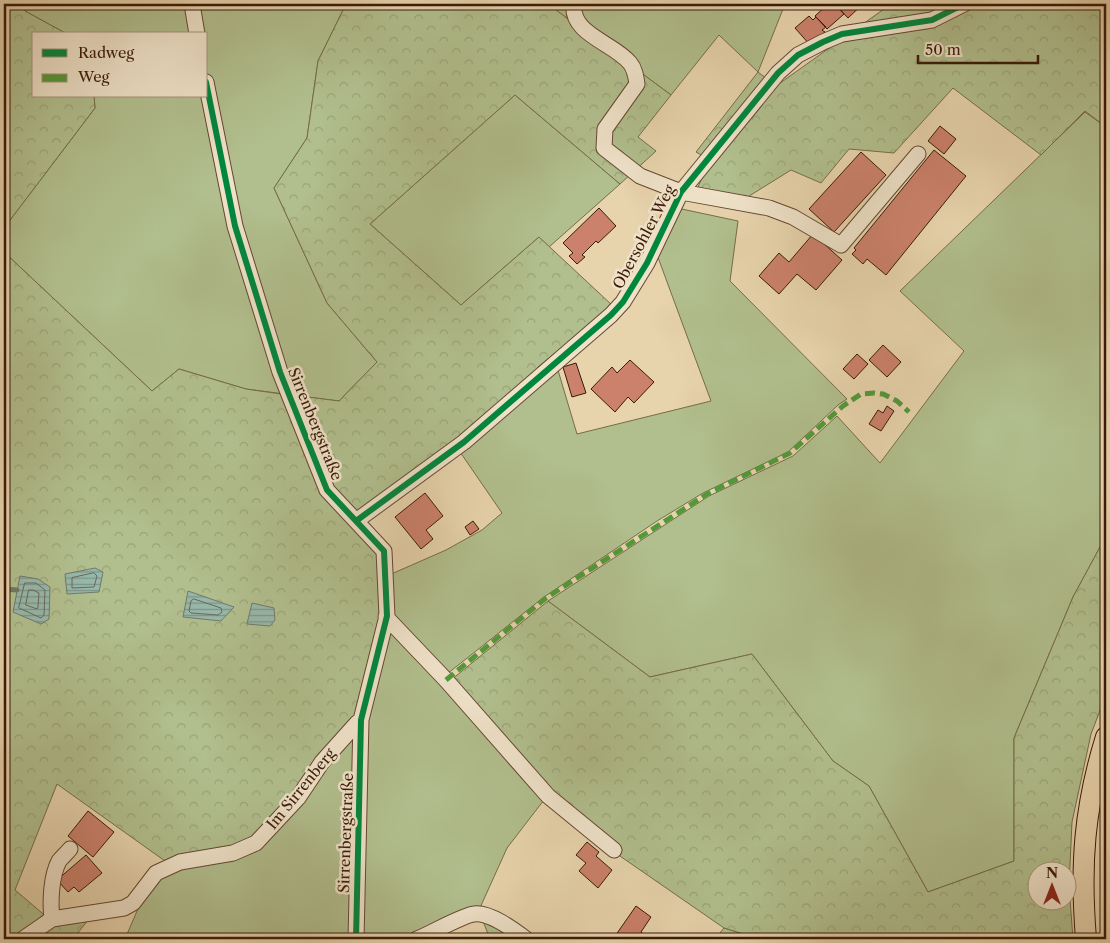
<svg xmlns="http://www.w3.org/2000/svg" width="1110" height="943" viewBox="0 0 1110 943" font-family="'Libre Caslon Text',serif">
<defs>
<pattern id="forest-crowns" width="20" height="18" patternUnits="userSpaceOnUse" patternTransform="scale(1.25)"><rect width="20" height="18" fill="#b1be8d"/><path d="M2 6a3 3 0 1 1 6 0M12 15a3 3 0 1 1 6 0" fill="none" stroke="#99a378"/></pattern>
<pattern id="water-rules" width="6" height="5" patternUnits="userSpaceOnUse" patternTransform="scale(1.25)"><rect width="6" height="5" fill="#97b8ab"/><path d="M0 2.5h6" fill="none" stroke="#7c9589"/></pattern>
</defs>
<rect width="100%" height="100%" fill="#e7d3ac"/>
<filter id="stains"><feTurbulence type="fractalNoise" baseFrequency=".004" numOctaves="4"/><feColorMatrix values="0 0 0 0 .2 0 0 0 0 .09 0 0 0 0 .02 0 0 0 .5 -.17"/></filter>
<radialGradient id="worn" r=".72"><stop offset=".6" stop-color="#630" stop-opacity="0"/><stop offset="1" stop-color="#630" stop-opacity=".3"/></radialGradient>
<!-- grass -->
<path fill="#b1be8d" stroke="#766c4a" d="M28 4H346L318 61 307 138 274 188 327 303 377 362 339 401 246 389 179 369 152 391 4 252V228L95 108 94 96H206V34H67L25 11Z
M548 4H785L758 72 719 35 671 95Z
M515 95 620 184 549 247 539 237 461 305 370 224Z
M1085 112 1106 127V536L1073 597 1014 738V861L928 892 869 786 833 761 752 654 650 677 548 601 709 496 793 456 837 416 880 463 964 351 900 291Z
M677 208 738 221 730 281 847 399 838 405 788 452 703 493 657 521 544 597 447 674 390 616 389 575 446 550 482 530 502 513 458 449 557 367 577 434 711 401 656 252Z
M388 624 547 796 507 848 479 910 409 939H358L365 721Z
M357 726 350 939H125L143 897 162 872Z
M724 928 760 939H715Z"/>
<!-- forest -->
<path fill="url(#forest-crowns)" stroke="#766c4a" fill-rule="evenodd" d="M4 4H28L25 11 67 34H34V96H94L95 108 4 228Z
M346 4H548L671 95 638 137 656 151 620 184 515 95 370 224 461 305 539 237 613 306 538 367 535 379 356 519 332 491 293 395 339 401 377 362 327 303 274 188 307 138 318 61Z
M891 4H1106V127L1085 111 1041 155 953 88 894 153 849 149 821 183 791 170 746 198 718 194 698 187 710 160 696 152 758 72 776 86Z
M4 252 152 391 179 369 246 389 288 395 324 493 382 554 383 612 356 720 253 841 165 861 57 784 15 890 48 918 20 939H4Z
M1106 536V695L1091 734 1072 822 1069 886 1073 939H760L724 928 617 854 548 795 451 680 548 601 650 677 752 654 833 761 869 786 928 892 1014 861V738L1073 597ZM1038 870H1068V900H1038Z
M1106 833V939H1104C1101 907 1101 865 1106 833Z
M92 915 73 939H28L55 921Z
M481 916 521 939H490Z"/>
<!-- water -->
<path fill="url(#water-rules)" stroke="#72796a" d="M95 568 103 572 99 592 67 594 65 574Z
M20 576 38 579 50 587 49 619 41 624 13 612Z
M188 591 234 607 221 621 183 617Z
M252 603 274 608 275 620 270 626 247 624Z"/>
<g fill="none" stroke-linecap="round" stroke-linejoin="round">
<!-- shore -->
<path stroke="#68695a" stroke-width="1" d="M94 573 97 576 94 587 72 588V578Z
M25 583H36L45 590 44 615 41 618 19 608Z
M29 590H33L39 593 38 607 37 609 26 605Z
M194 599 221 608 222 612 218 615 191 613 189 611 191 601Z"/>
<!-- stream -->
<path stroke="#72796a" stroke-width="5" d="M4 589 17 590"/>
</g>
<!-- building -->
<path fill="#cb816c" stroke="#3a1a08" d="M828 4H835L844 14 827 29 815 16Z
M835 4H863L848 18Z
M809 16 813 20 816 17 826 27 822 30 825 32 810 45 795 28Z
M940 126 956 139 944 154 928 141Z
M934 150 966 176 886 275 867 259 863 264 852 254 856 250 854 248Z
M861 152 886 175 834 232 809 209Z
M599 208 616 226 598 243 596 241 582 255 585 257 577 264 569 256 573 253 563 243Z
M813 234 842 260 816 290 797 274 779 294 759 276 779 253 789 262Z
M883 345 901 362 887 377 869 360Z
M857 354 868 364 854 379 843 369Z
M630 360 654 382 634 403 628 397 615 412 591 389 612 367 617 373Z
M576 363 586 393 572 397 563 367Z
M887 406 894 411 881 431 869 424 878 410 883 413Z
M425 493 443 516 426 530 433 539 421 549 395 517Z
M473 521 479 529 470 535 465 527Z
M88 811 114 832 93 857 68 836Z
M587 842 599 852 596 856 612 870 598 888 579 871 586 863 576 855Z
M86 855 102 873 79 892 74 887 68 892 57 880Z
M636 906 651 917 641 932 646 936 644 939H613Z"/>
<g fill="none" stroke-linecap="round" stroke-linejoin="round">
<defs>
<path id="minor" d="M192 4 197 34
M574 4C570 34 614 43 630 63 635 69 636 77 637 84L605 129 604 148 640 176 681 192 769 208 793 217 841 245 918 154
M206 82 235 226 280 372 327 490 384 551 387 616 361 720 356 939
M356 521 464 442 611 315 623 302 647 263 681 192 778 73 798 55 823 42 842 34 932 20 964 4
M386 617 446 680 548 796 614 850
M52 919C50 902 51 876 59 861 62 857 67 853 70 849
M23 939 52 919 124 908 133 903 156 873 180 862 233 853 256 843 298 798 322 762 357 723 361 720
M417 939C430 934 463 915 474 914 490 912 514 930 526 939"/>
<path id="major" d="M1086 939C1080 865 1084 808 1106 737"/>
</defs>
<!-- minor casing -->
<use href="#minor" stroke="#654831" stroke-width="17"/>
<!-- major casing -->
<use href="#major" stroke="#3a1a08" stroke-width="22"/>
<!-- minor -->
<use href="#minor" stroke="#efe2c9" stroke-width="15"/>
<!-- major -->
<use href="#major" stroke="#e7d3ac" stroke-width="20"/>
<!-- quiet -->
<path stroke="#52993a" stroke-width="5" stroke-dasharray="10 5" stroke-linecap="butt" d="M446 680 546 598 707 494 790 453 843 406 861 394 874 393 883 394 897 401 909 412"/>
<defs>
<path id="cycleway" d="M206 82 235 226 280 372 327 490 384 551 387 616 361 720 356 939
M356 521 464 442 611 315 623 302 647 263 681 192 778 73 798 55 823 42 842 34 932 20 964 4"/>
</defs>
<!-- cycleway casing -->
<use href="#cycleway" stroke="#efe2c9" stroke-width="9"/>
<!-- cycleway -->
<use href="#cycleway" stroke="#00873e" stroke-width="6"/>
</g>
<g text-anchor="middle" stroke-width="5" stroke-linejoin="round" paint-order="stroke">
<!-- street labels -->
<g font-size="15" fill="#3a1a08" stroke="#efe2c9">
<text transform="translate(644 237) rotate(-62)" y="5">Obersohler Weg</text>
<text transform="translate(315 424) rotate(68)" y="5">Sirrenbergstraße</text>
<text transform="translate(301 789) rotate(-51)" y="5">Im Sirrenberg</text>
<text transform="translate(346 833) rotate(-88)" y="5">Sirrenbergstraße</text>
</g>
</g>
<!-- margin -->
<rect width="1110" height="943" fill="none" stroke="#e7d3ac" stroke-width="20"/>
<rect x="5" y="5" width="1100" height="933" fill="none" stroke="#3a1a08" stroke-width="2.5"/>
<rect x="10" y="10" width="1090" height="923" fill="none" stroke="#3a1a08"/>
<!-- legend -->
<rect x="32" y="32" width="175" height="65" fill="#efe2c9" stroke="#a7927c"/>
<rect x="42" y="49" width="25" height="8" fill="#00873e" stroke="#a7927c"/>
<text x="78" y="58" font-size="15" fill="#3a1a08">Radweg</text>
<rect x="42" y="74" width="25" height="8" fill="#52993a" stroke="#a7927c"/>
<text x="78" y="82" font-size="15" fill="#3a1a08">Weg</text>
<!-- north arrow -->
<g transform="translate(1052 886)"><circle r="24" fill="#efe2c9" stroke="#a7927c"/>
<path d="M0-4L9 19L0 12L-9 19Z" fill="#8f2418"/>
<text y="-8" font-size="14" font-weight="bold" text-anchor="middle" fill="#3a1a08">N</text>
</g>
<!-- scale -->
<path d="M918 55v8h120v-8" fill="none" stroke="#3a1a08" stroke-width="2.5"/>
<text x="925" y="55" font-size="15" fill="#3a1a08" stroke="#efe2c9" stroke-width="4" paint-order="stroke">50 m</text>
<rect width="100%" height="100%" filter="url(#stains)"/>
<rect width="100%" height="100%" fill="url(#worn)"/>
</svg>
